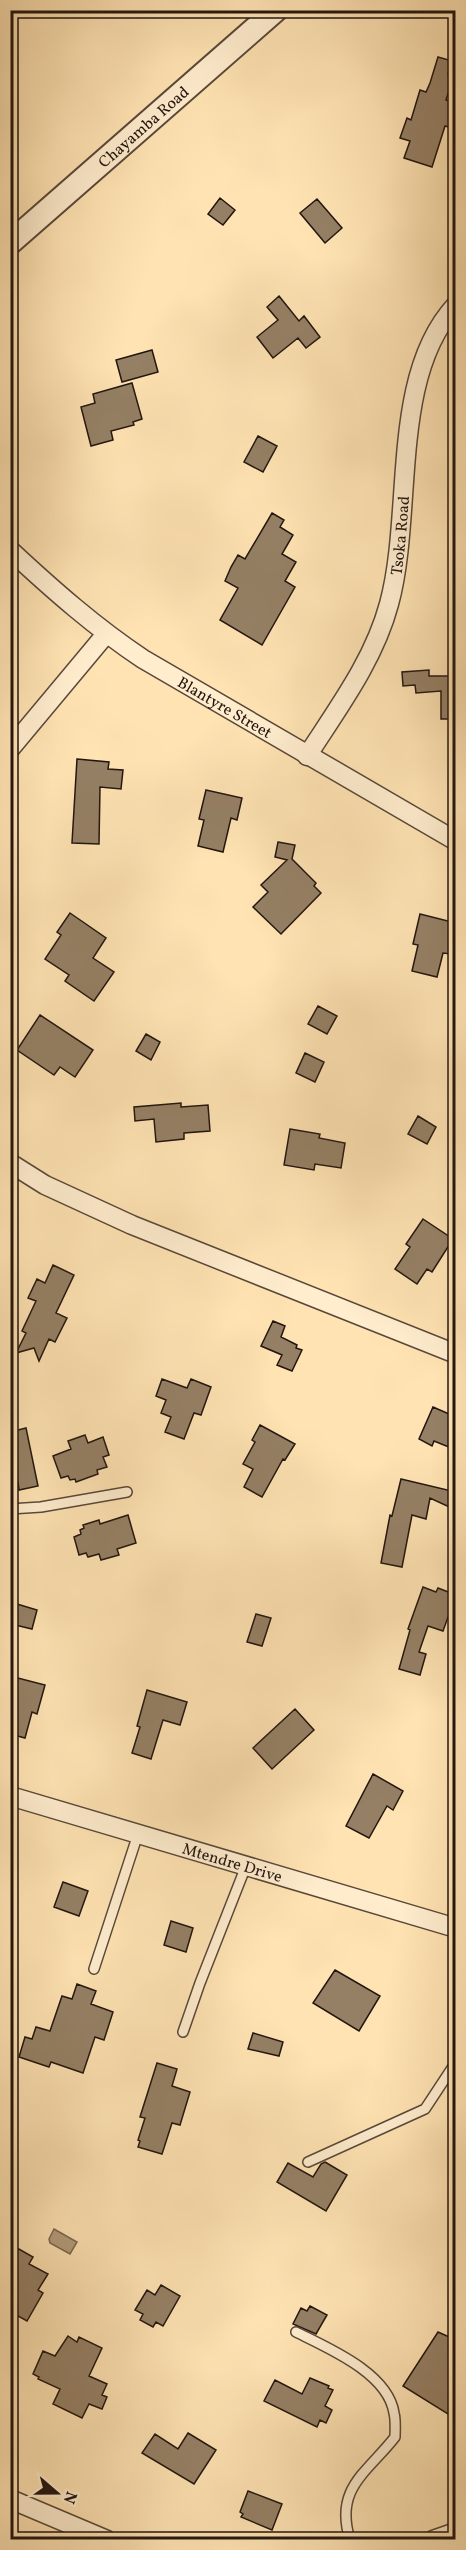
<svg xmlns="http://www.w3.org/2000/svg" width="466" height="2550" viewBox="0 0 466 2550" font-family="Vollkorn,serif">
<rect width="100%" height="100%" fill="#ffe3b3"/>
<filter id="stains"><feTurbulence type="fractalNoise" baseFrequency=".00333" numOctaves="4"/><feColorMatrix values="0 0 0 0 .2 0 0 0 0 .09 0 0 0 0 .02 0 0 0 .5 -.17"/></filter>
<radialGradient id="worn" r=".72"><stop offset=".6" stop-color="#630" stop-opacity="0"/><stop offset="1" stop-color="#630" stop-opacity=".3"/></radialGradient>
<!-- water -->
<path fill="#b49d7c" stroke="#7a6751" stroke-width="1.5" d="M54 2229 77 2242 70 2254 50 2243 49 2239Z"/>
<!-- building -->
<path fill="#958065" stroke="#221510" stroke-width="1.5" d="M438 57 452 61 448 74 454 75 446 100 456 103V129L445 126 432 167 404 158 410 141 400 138 407 118 411 120 420 90 426 92 430 83Z
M220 198 235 210 223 225 208 214Z
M317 199 342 228 325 243 300 213Z
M279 296 299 321 304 316 320 337 306 348 298 338 273 358 257 337 278 320 267 307Z
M152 350 158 372 122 382 116 360Z
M132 383 142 419 133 422 134 425 111 431 113 440 91 446 81 407 95 403 93 394Z
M258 436 277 446 263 472 244 462Z
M272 513 284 520 280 527 293 535 282 554 296 562 285 581 295 587 262 645 220 620 238 588 225 581 231 567 238 555 245 559Z
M429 670V676H456V719H441V691L416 693 415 685 403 686 402 672Z
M77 759 109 762 108 769 123 770 121 789 100 787 99 844 72 843Z
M206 790 242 798 237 820 231 818 223 852 198 846 204 820 199 819Z
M278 842 295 845 292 859 316 883 314 886 321 893 281 934 253 907 268 892 261 885 287 860 275 857Z
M70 913 106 938 93 958 114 972 94 1001 65 981 69 975 45 959 61 935 57 932Z
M420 914 456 923 451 954 443 953 437 977 412 971 418 945 413 944Z
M318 1006 337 1016 327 1034 308 1024Z
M40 1015 93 1050 75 1077 60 1067 54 1075 17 1050Z
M146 1034 160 1042 151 1060 136 1051Z
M305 1053 324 1062 315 1082 296 1073Z
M181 1103V1107L208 1105 210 1131 184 1133V1139L156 1142 154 1119 135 1121 134 1107Z
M418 1116 436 1127 427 1144 408 1134Z
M290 1129 320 1134 319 1138 345 1143 341 1168 315 1164 314 1170 284 1165Z
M423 1219 453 1239 432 1272 427 1269 417 1284 395 1269 410 1247 406 1244Z
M53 1265 74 1275 56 1313 67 1318 55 1342 49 1339 39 1361 34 1348 16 1353 26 1333 22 1331 36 1301 28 1298 37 1279 45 1283Z
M273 1321 285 1326 281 1337 297 1345 296 1348 302 1350 292 1371 277 1365 282 1355 261 1346Z
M162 1379 187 1388 191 1379 211 1387 201 1415 194 1413 184 1439 165 1432 171 1417 161 1413 166 1400 156 1396Z
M433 1407 456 1417V1450L434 1441 432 1446 419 1439Z
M260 1425 295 1444 285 1460 283 1459 262 1497 244 1487 253 1469 243 1464 255 1442 252 1440Z
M26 1428 38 1486 19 1490 18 1482 13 1483 10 1473V1432Z
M85 1435 88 1443 103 1437 109 1455 103 1457 107 1467 97 1470 98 1474 76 1482 75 1479 70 1480 68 1476 61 1478 53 1456 71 1449 68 1441Z
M401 1479 456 1492V1510L430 1498 426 1519 412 1515 402 1567 381 1563 390 1515 392 1516Z
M128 1515 136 1543 117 1549 119 1555 101 1560 99 1554 88 1557 86 1553 79 1555 74 1537 81 1534 80 1530 84 1528 83 1525 99 1520 100 1524Z
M423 1587 436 1592 438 1588 456 1595 443 1631 428 1626 419 1652 426 1654 420 1675 399 1669 410 1630 408 1629Z
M17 1604 37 1610 32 1629 11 1624Z
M256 1614 271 1618 262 1646 247 1642Z
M10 1676 45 1685 37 1714 32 1712 25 1738 10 1734Z
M147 1690 187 1702 180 1725 163 1720 151 1759 132 1753 140 1727 137 1726Z
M295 1709 314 1730 272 1769 253 1748Z
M373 1774 403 1791 393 1810 387 1806 369 1838 346 1826Z
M63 1882 88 1891 79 1916 54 1907Z
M171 1921 193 1928 186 1952 164 1945Z
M335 1970 380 1996 359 2031 313 2003Z
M77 1984 96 1991 91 2004 113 2012 104 2040 95 2037 83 2073 51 2062 49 2067 19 2057 25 2037 32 2039 36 2027 50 2031 62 1996 72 1999Z
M253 2033 283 2042 279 2056 248 2049Z
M157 2063 177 2069 172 2086 190 2092 180 2125 172 2123 162 2154 138 2147 140 2141 138 2140 145 2118 140 2117Z
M325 2162 347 2175 326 2211 277 2182 288 2163 313 2177 321 2164Z
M10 2244 33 2257 29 2264 48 2274 38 2290 43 2293 27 2321 11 2312Z
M161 2285 180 2296 163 2326 156 2322 153 2327 140 2320 143 2314 135 2310 147 2290 155 2295Z
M310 2306 327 2315 316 2334 293 2324 301 2308 307 2311Z
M438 2332 456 2340V2419L403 2386Z
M68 2336 77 2342 79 2337 102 2348 89 2376 107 2384 102 2395 107 2397 102 2409 89 2404 82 2418 53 2404 60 2389 38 2379 39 2377 33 2374 43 2351 55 2356Z
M310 2378 329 2386 328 2388 333 2390 325 2406 332 2410 326 2423 320 2420 317 2427 264 2401 275 2380 302 2394Z
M188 2433 216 2450 194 2484 142 2453 155 2434 178 2449Z
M248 2491 282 2504 272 2530 241 2517 243 2514 240 2512Z"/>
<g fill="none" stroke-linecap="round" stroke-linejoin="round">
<defs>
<path id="service" d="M10 1509 41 1507 127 1492
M94 1969 138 1834
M183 2032 200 1983 246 1866
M308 2162 425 2109 456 2062
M296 2332C328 2348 388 2373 394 2413 396 2421 395 2430 395 2437 367 2473 334 2488 350 2540"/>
<g id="minor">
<path id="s1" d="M10 550C53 590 95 627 143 659L456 841"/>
<path d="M10 749 106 634"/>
<path id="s2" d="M307 756C338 708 374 660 389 604 414 513 389 377 456 305"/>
<path d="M10 1163 45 1185 132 1225 456 1354"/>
<path id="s3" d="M10 1796 456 1928"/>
<path d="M10 2499 107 2540"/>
<path d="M433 2540 456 2532"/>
</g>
<g id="tertiary">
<path id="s4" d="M10 243 276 10"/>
</g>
</defs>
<!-- service casing -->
<use href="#service" stroke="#594839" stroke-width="12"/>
<!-- minor casing -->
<use href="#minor" stroke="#594839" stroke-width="21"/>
<!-- tertiary casing -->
<use href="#tertiary" stroke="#594839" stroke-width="26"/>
<!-- service -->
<use href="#service" stroke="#ffedce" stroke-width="9"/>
<!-- minor -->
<use href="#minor" stroke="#ffedce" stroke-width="18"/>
<!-- tertiary -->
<use href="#tertiary" stroke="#ffedce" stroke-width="22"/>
</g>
<g text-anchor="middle" stroke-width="4.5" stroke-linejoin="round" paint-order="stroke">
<!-- street labels -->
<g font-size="16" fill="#221510" stroke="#ffedce">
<text dy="6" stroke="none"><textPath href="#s4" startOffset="177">Chayamba Road</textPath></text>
<text dy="6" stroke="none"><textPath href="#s2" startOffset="243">Tsoka Road</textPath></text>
<text dy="6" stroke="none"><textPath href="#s1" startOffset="267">Blantyre Street</textPath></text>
<text dy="6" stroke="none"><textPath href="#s3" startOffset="232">Mtendre Drive</textPath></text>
</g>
</g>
<!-- margin -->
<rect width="466" height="2550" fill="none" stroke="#ffe3b3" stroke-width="36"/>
<rect x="12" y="12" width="442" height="2526" fill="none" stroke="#221510" stroke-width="3"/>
<rect x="18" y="18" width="430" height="2514" fill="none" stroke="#221510" stroke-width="1.5"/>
<!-- north arrow -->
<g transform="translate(57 2493) rotate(110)" stroke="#ffedce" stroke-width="4.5" paint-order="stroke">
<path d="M0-4.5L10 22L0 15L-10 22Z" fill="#221510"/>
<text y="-9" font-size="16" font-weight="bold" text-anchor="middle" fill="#221510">N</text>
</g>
<rect width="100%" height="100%" filter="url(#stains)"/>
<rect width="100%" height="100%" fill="url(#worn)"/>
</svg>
